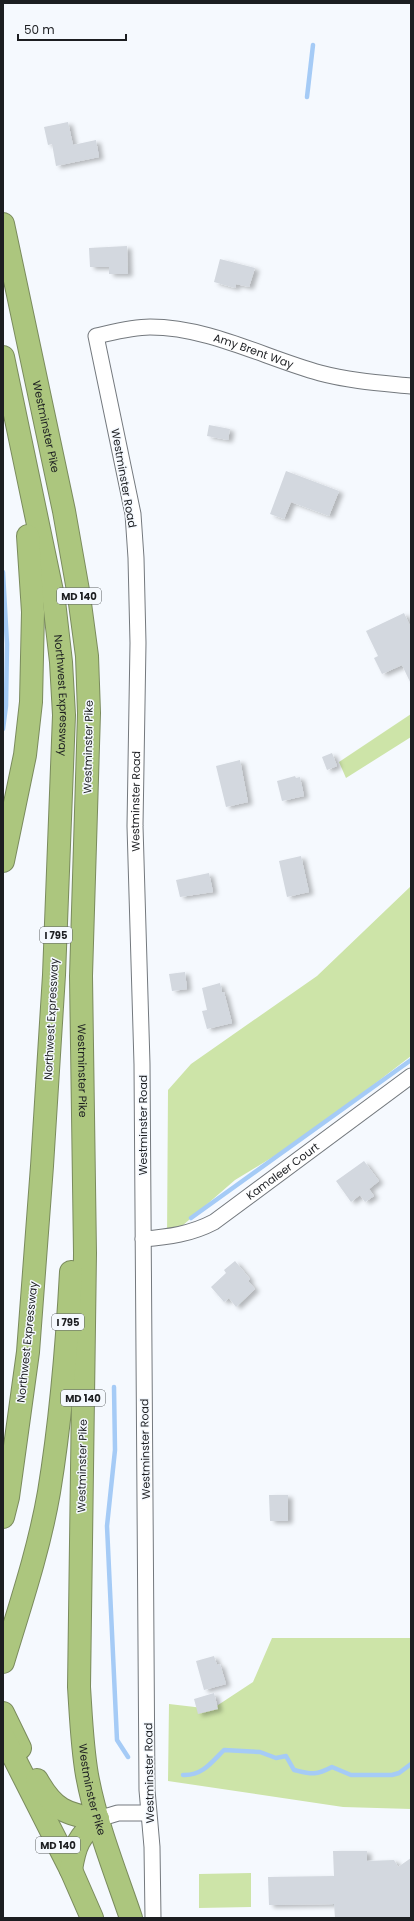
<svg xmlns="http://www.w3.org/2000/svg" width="414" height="1921" viewBox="0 0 414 1921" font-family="Poppins,sans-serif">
<defs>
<filter id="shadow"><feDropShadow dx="4.5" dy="2.5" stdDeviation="2" flood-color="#0004"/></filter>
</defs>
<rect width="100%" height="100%" fill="#f5f9fe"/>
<!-- green -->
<path fill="#cde4a8" d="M411 714V737L346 778 339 762Z
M411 886V1056L304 1138 235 1180 167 1239 168 1090 191 1064 317 976Z
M272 1638H411V1809L343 1807 168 1781 169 1704 212 1709 253 1682Z
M251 1873V1907L199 1908V1874Z"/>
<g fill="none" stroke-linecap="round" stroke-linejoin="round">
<!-- stream -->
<path stroke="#a5cbf6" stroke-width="4.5" d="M307 97 313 45
M3 572 7 644 6 706 3 729
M191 1218 411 1060
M114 1387 115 1450 107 1526 117 1740 128 1757
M183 1775C202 1776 211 1763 224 1750L260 1752 276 1758 286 1756 294 1770C311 1774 315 1776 332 1767L351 1775H392L399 1773 411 1764"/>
</g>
<!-- building -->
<path fill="#d3d8df" filter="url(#shadow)" d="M68 122 73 145 96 140 99 157 56 166 52 144 48 145 44 127Z
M127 246 128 274H109V267H90L89 248Z
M220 259 255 268 249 287 236 284 235 288 214 282Z
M209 425 230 429 228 440 207 436Z
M286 471 339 491 329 516 291 502 284 519 270 514Z
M404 613 411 628V684L402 665 382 674 374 658 378 656 366 631Z
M332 753 337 766 327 770 322 757Z
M240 760 248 802 226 807 216 766Z
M295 776 296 778 300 777 304 796 282 801 277 781Z
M301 856 309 892 287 897 279 861Z
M209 873 213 892 180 897 176 880Z
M185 972 187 989 172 991 169 974Z
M220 983 222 992H224L232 1023 207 1029 202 1011 207 1010 202 988Z
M364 1161 379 1181 369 1189 374 1196 365 1202 360 1195 351 1202 336 1181Z
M235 1261 250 1279 248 1281 255 1289 236 1307 229 1298 224 1302 211 1287 226 1273 224 1270Z
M269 1495H288V1521H270Z
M214 1656 217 1665 220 1664 226 1684 204 1690 196 1661Z
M214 1693 218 1709 198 1714 194 1699Z
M333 1851H367V1861L394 1860 398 1867 411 1858V1918H335L334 1904 269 1905 268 1877 334 1876Z"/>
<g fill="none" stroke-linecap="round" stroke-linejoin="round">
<defs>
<g id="minor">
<path id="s1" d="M143 1239C169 1237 191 1234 214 1222L411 1076"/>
<path d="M98 1819 118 1813H148"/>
<path id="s2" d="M153 1918 152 1847 147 1790 142 1064 135 826 138 643 136 558 133 514 96 336C114 332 132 327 150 327 209 327 265 358 320 373 350 381 381 383 411 386"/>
</g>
<g id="highway">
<path id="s3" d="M3 224 64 511 79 596 87 656 89 713 81 976 85 1253 79 1687C81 1717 82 1746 87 1775 96 1824 115 1871 131 1918"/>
<path id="s4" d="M3 357 54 601 61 662 64 715 54 975 42 1166 28 1352 8 1497 3 1517"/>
<path d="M3 861 25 755 31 702 33 612 28 536"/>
<path d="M3 1662C20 1606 39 1550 49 1492 61 1419 67 1346 71 1272"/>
<path d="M3 1713 20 1748"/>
<path d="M3 1736 71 1870 92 1918"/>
<path d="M37 1780C53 1809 66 1815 98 1819"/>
<path d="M71 1870C75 1844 79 1837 98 1819"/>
</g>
</defs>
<!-- minor casing -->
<use href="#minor" stroke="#74797e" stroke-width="17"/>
<!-- highway casing -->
<use href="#highway" stroke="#7a8b5d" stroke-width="24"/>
<!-- minor -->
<use href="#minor" stroke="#fff" stroke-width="15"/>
<!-- highway -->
<use href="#highway" stroke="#acc67e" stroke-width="22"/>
</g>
<g text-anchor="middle" stroke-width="3" stroke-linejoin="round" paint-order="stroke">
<!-- shield labels -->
<g fill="#f5f9fe" stroke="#5d6063" stroke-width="1">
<rect x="57" y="588" width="44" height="16" rx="3"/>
<rect x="40" y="927" width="32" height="16" rx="3"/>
<rect x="52" y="1314" width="32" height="16" rx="3"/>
<rect x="61" y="1390" width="44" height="16" rx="3"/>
<rect x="36" y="1837" width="44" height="16" rx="3"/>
</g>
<g font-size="10" font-weight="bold" fill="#1c1e21">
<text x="79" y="600">MD 140</text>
<text x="56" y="939">I 795</text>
<text x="68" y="1326">I 795</text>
<text x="83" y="1402">MD 140</text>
<text x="58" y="1849">MD 140</text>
</g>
<!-- street labels -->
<g font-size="11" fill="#1c1e21" stroke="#f5f9fe">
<text dy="4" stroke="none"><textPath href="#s2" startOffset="1748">Amy Brent Way</textPath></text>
<text dy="4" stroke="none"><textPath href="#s3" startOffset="207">Westminster Pike</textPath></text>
<text transform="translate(124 478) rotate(80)" y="4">Westminster Road</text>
<text dy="4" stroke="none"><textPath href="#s4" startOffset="344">Northwest Expressway</textPath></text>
<text transform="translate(88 747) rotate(-89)" y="4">Westminster Pike</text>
<text dy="4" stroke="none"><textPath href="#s2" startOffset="1117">Westminster Road</textPath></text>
<text transform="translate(51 1019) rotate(-87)" y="4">Northwest Expressway</text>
<text dy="4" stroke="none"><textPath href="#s3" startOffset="855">Westminster Pike</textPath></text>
<text transform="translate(143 1125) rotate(-90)" y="4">Westminster Road</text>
<text dy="4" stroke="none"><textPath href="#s1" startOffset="159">Kamaleer Court</textPath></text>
<text transform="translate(27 1342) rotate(-84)" y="4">Northwest Expressway</text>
<text transform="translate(145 1449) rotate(-91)" y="4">Westminster Road</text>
<text transform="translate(82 1466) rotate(-89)" y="4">Westminster Pike</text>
<text transform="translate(149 1773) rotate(-91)" y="4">Westminster Road</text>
<text dy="4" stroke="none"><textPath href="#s3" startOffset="1575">Westminster Pike</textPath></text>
</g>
</g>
<!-- border -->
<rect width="414" height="1921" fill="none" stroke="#1c1e21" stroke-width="8"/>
<!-- scale -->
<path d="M18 34v6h108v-6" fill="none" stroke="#1c1e21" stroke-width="2"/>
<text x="24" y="34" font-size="12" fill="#1c1e21" stroke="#f5f9fe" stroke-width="3" paint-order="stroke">50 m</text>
</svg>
